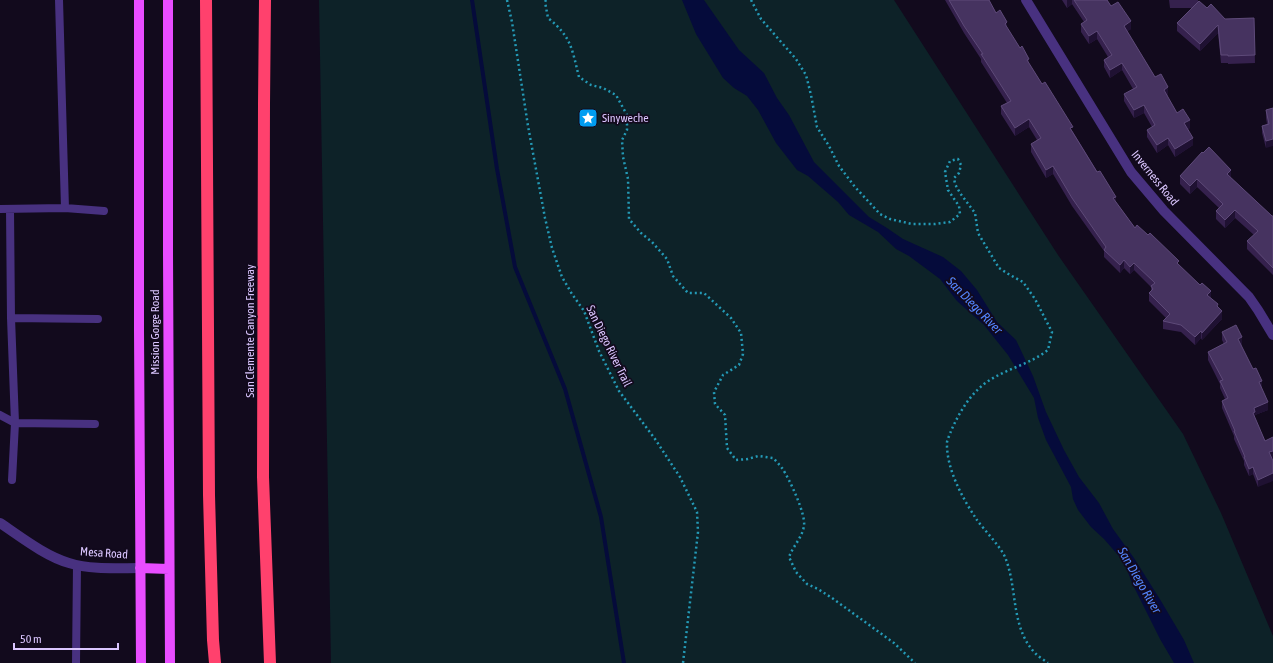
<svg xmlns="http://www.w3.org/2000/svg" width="1273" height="663" viewBox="0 0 1273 663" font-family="'Asap Condensed',sans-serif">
<rect width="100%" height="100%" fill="#120a1d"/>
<!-- green -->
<path fill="#0d2228" d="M319 0H894L1058 255 1183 434 1221 513 1273 636V663H331Z"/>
<!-- water -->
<path fill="#050b3b" d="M682 0H704L739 50 764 73 777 98 789 115 814 162 869 217 887 228 903 239 943 257 961 271 977 290 997 322 1016 340 1033 376 1046 412 1064 450 1079 477 1099 503 1113 529 1134 558 1161 601 1184 640 1194 663H1174L1160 639 1132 583 1126 567 1118 555 1104 539 1091 527 1078 510 1073 499 1071 487 1046 440 1038 418 1034 398 1008 355 984 325 957 301 940 279 909 256 896 249 878 232 849 215 838 202 808 176 797 170 776 143 758 110 747 96 734 88 723 78 696 34Z"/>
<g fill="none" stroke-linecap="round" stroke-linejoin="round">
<!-- stream -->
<path stroke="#050b3b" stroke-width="4" d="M472 0 497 169 515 267 565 389 601 517 624 663"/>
<!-- path -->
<path stroke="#249ab6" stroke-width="2.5" stroke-dasharray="2 3" stroke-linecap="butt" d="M507 0 512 22 528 126 545 218 552 248 562 277 572 294 584 311 599 351 619 391 655 439 680 477 697 512 698 532 683 663
M546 0 545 2 548 18C572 37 572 50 579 77L591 85 603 88 616 95 627 115V130L622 140 623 157 628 179 629 219 641 233 652 242 667 259 673 276 688 293H704L731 318 741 333 743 354 739 365 723 375 714 392 715 404 725 415 727 448 736 460 748 459 758 456 773 458C776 461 779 464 782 468 789 478 806 514 804 526 802 538 793 546 789 557L796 572 807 584 818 589 832 598 894 643 915 663
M751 0 761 19 796 59 806 75 811 95 817 127 829 146 839 166 855 187 880 214 890 219 912 224H935L950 222 960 214 959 206 948 190 945 172 950 161 958 159 961 165 959 173 954 178 955 184 960 193 975 213 978 233 999 268 1010 275 1023 282 1035 299 1052 332 1048 350C1029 365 1004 369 984 384 969 396 959 413 951 431 950 434 948 438 947 442 946 469 963 499 977 520 985 531 1000 546 1005 557 1018 588 1010 628 1036 654 1039 657 1044 660 1048 663"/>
<!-- service -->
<path stroke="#483180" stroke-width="8" d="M59 0 65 208
M0 209 65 208 104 211
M10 209 11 318 15 423 12 480
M11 318 98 319
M0 415 15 423 95 424
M76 663 77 565"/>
<!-- minor -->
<path stroke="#483180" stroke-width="10" d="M1026 0 1131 172 1164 211 1249 297 1258 310 1273 335"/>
<!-- tertiary -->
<path stroke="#483180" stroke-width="10" d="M0 523C21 537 45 556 69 563 91 570 117 568 140 568"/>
<!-- primary -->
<path stroke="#e84dff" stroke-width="10" d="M139 0V330L141 663
M168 0V253L170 663
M140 568 169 569"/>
<!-- motorway -->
<path stroke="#ff416d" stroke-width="12" d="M206 0 209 495 213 640 215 663
M265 0 264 104 263 477 270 663"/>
</g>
<!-- wall -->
<path fill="#35214d" d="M945 0H989L996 13 1007 28 1029 64 1073 132 1116 202 1135 228 1179 265 1211 298 1218 307 1222 319 1202 340 1201 338 1195 345 1181 332 1163 329V321L1166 318 1149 301V293L1151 291V287L1134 270 1130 274 1124 268 1120 273 1104 257V251L1072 206 1053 174 1046 178 1031 152V144L1037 140 1029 127 1015 136 1001 114V106L1007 103 981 62V59L964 33Z
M1062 0H1107L1111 6 1131 29 1127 31 1155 77 1168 95 1167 96 1177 113 1190 128 1188 129 1193 145 1175 157 1168 145 1157 153 1147 137V130L1152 127 1144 113 1134 118 1124 101V94L1133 89 1122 70 1110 78 1104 67V60L1108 57 1097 39 1089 44 1081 32V24L1084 22 1072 4 1067 8Z
M1169 0H1198V2L1207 8 1225 19 1254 18 1255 63 1228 64V63H1221L1218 33 1200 51 1177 31V23L1193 8H1170Z
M1273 108 1266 148 1262 133V126L1267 124 1266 118V110Z
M1180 176 1231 178 1272 216H1273V275L1247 249V241L1254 235 1235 218 1225 228 1216 219V211L1219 208 1197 187 1190 194 1180 184Z
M1222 332 1242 345H1241L1262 389 1268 410 1255 415V418L1265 441 1273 437V459H1272L1258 487 1253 474 1249 476 1244 465V461L1234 439V436L1222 408V401L1225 399 1220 388V384L1208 360V352L1224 344 1222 340Z"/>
<!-- shaded-wall -->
<path fill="#1f1132" d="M1067 0H1072V4L1067 8Z
M1131 21V29L1124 34V26Z
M1007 22V30L1005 24Z
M1218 25V33L1200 51V44Z
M1097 31V39L1089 44V36Z
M1029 59V66L1027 60Z
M1122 63V70L1110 78V70Z
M1168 87V95L1164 98V90Z
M1144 105V113L1134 118V110Z
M1029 119V127L1015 136V128Z
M1190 120V128L1184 131V123Z
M1168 138V145L1157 153V145Z
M1193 138V145L1175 157V149Z
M1273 139V146L1266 148V141Z
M1053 166V174L1046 178V170Z
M1231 170V178L1227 174Z
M1197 179V187L1190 194V186Z
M1116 197V204L1113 198Z
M1235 210V218L1225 228V220Z
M1124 260V268L1120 273V265Z
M1134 263V270L1130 274V267Z
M1211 291V299L1207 295Z
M1222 311V319L1202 340V333Z
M1201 331V338L1195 345V337Z
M1242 337V345L1238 347V339Z
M1262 381V389L1259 382Z
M1268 402V410L1255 415V420L1253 421 1254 408Z
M1273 451V459L1269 460V452Z
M1253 467V474L1249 476V469Z
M1273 473V481L1258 487V480Z"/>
<!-- building -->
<path fill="#463360" stroke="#5e4a79" d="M949 0H989L996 13 1000 10 1007 22 1005 24 1020 48 1022 46 1029 59 1027 60 1042 84 1045 82 1073 127 1070 128 1086 154 1097 172 1100 171 1116 197 1113 198 1135 228 1137 225 1148 235 1150 233 1179 261 1177 263 1200 285 1202 283 1211 291 1207 295 1218 304 1217 306 1222 311 1202 333 1201 331 1195 337 1181 325 1163 321 1170 314 1149 293 1153 289 1151 286 1155 283 1134 263 1130 267 1124 260 1120 265 1104 250 1106 247 1072 198 1053 166 1046 170 1031 144 1041 138 1029 119 1015 128 1001 106 1011 101 981 54H983L964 26Z
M1074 0H1107L1111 6 1118 2 1131 21 1124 26 1155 77 1161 74 1168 87 1164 90 1177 113 1183 109 1190 120 1184 123 1193 138 1175 149 1168 138 1157 145 1147 130 1155 125 1144 105 1134 110 1124 94 1137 87 1122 63 1110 70 1104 60 1112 55 1097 31 1089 36 1081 24 1087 20Z
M1199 1 1207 8 1211 4 1225 19 1254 18 1255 55 1228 56V55H1221L1218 25 1200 44 1177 23Z
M1273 108V139L1266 141 1262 126 1269 124 1266 110Z
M1209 147 1231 170 1227 174 1272 216H1273V268L1247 241 1258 231 1235 210 1225 220 1216 211 1223 204 1197 179 1190 186 1180 176 1202 152 1203 153Z
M1236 325 1242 337 1238 339 1253 369 1256 368 1262 381 1259 382 1268 402 1254 408 1255 412 1253 413 1265 441 1273 437V451L1269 452 1273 461V473L1258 480 1253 467 1249 469 1244 457H1245L1234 431H1235L1222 401 1228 398 1220 381 1223 380 1208 352 1227 342 1222 332Z"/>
<!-- icons -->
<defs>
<symbol id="sight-square" viewBox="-11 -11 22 22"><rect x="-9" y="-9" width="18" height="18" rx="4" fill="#009df1" stroke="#120a1d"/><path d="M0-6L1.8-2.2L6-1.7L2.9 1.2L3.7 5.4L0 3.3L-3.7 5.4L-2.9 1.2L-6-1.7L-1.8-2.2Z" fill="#fff"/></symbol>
</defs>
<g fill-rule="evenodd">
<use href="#sight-square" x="577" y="107" width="22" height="22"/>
</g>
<g text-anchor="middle" stroke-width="3.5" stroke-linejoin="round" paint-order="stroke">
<!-- poi labels -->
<g font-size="12" fill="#dbc6ff" stroke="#120a1d" text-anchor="start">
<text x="602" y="122">Sinyweche</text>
</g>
<!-- street labels -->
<g font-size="12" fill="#dbc6ff" stroke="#120a1d">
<text transform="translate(1155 178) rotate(51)" y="4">Inverness Road</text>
<text transform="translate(250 331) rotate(-90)" y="4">San Clemente Canyon Freeway</text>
<text transform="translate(155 332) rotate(-90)" y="4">Mission Gorge Road</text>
<text transform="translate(609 346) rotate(64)" y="4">San Diego River Trail</text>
<text transform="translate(104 553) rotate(4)" y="4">Mesa Road</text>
</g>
<!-- water labels -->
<g font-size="13" font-style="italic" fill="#5486ff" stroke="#120a1d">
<text transform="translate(975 305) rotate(46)" y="5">San Diego River</text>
<text transform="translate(1140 580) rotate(60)" y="5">San Diego River</text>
</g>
</g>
<!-- scale -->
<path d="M14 643v6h104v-6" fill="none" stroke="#dbc6ff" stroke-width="2"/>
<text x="20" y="643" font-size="12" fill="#dbc6ff" stroke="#120a1d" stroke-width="3" paint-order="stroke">50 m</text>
</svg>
